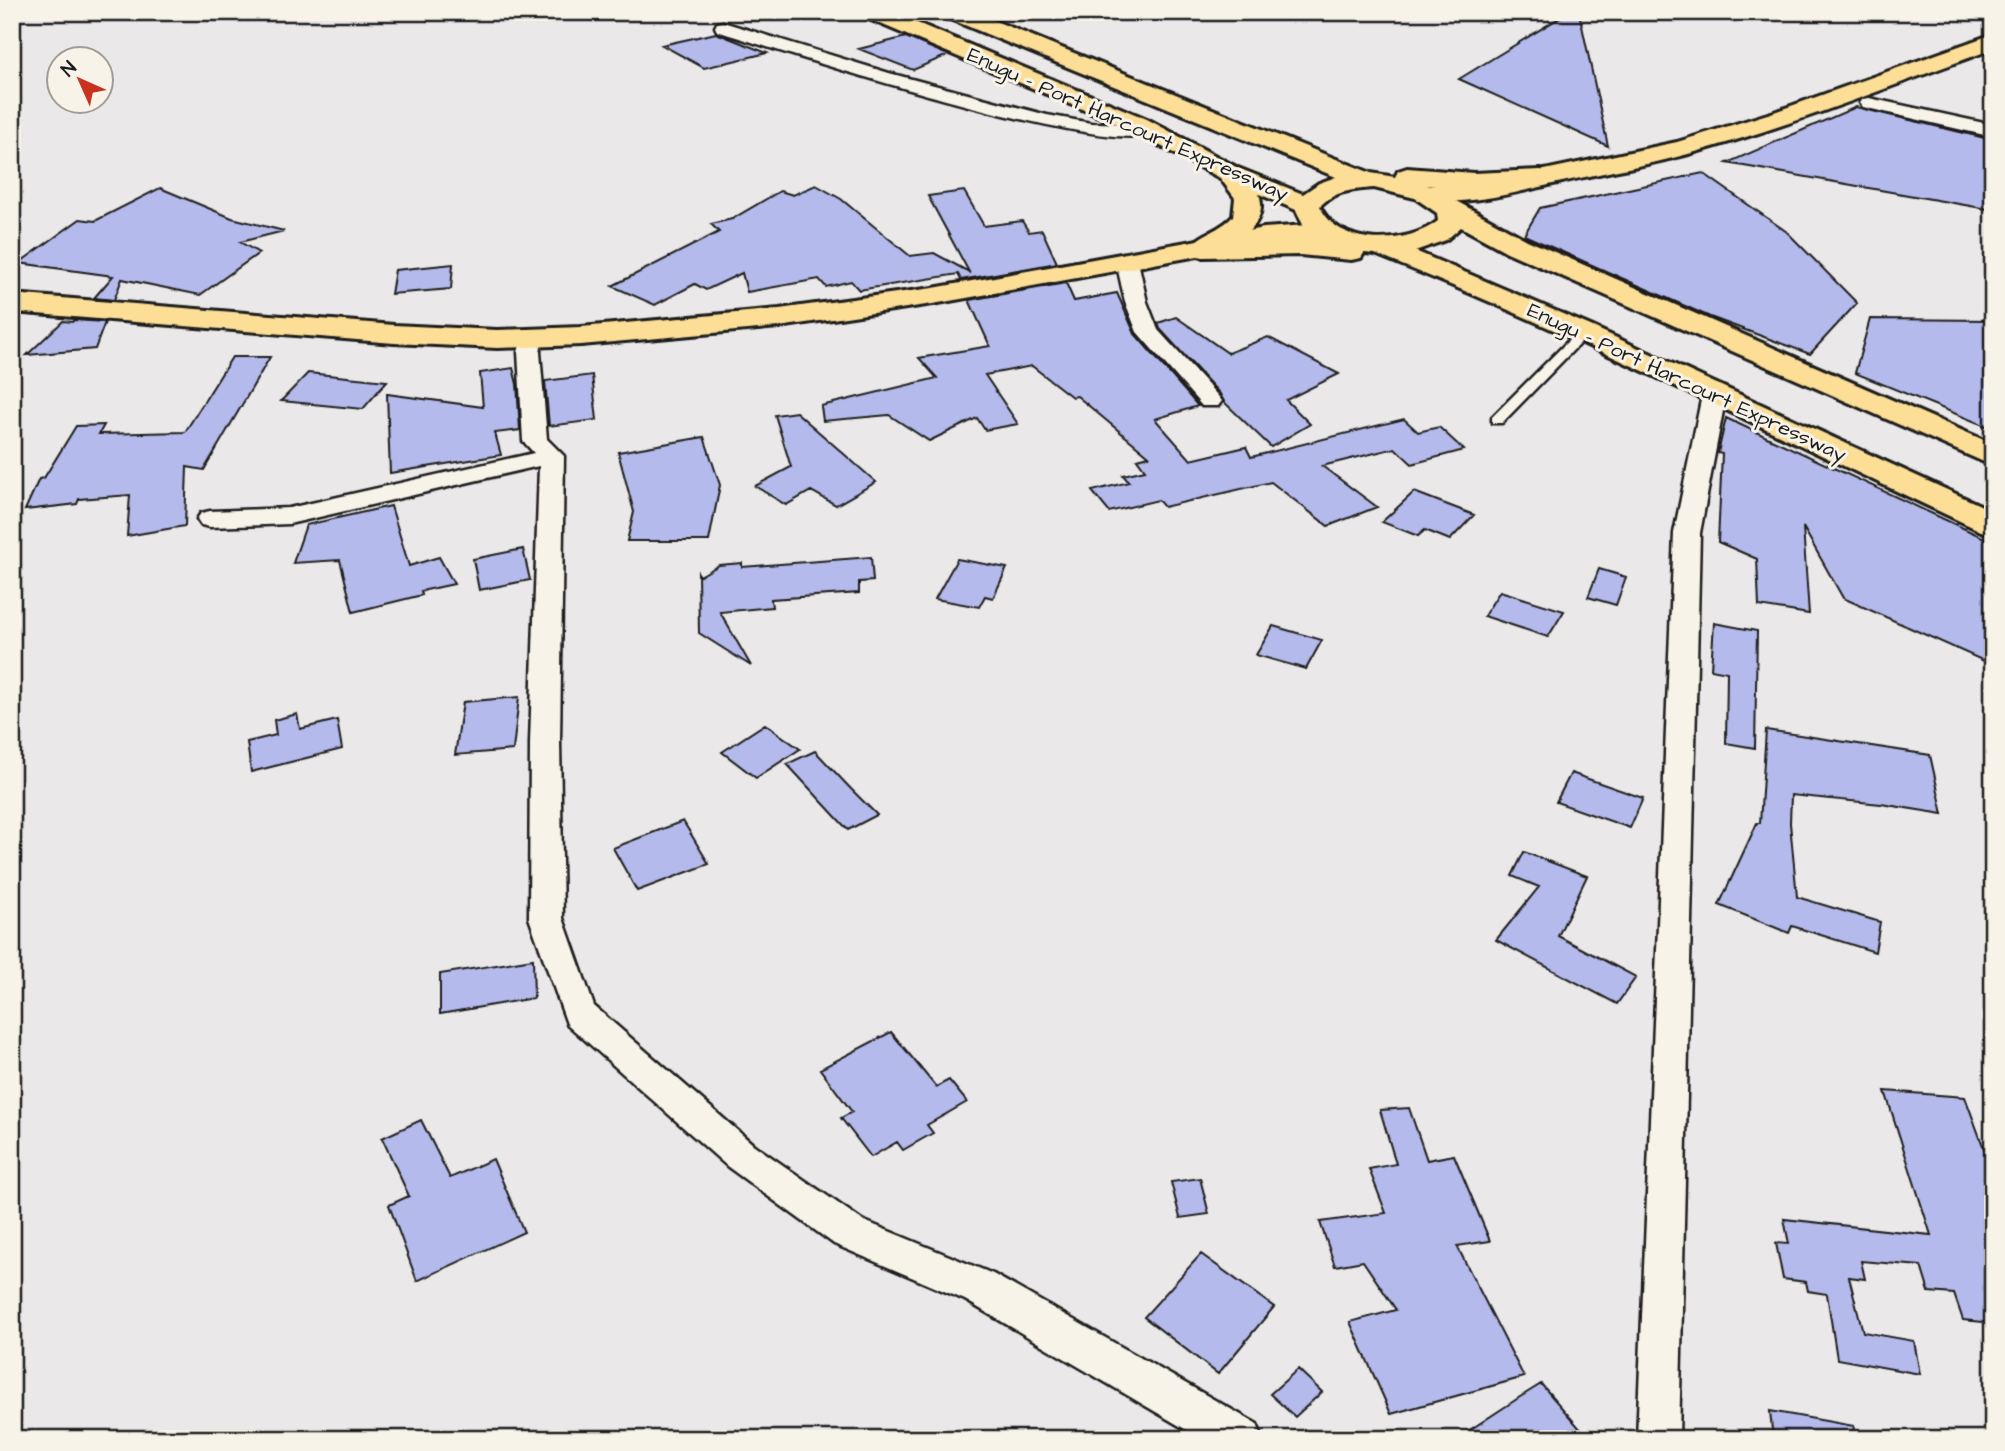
<svg xmlns="http://www.w3.org/2000/svg" width="2005" height="1451" viewBox="0 0 2005 1451" font-family="'Architects Daughter',sans-serif">
<rect width="100%" height="100%" fill="#eae8e9"/>
<filter id="ink" filterUnits="userSpaceOnUse"><feTurbulence type="fractalNoise" baseFrequency=".0143" numOctaves="2"/><feDisplacementMap in="SourceGraphic" scale="14" xChannelSelector="R" yChannelSelector="G"/><feConvolveMatrix kernelMatrix="1 2 1 2 8 2 1 2 1" color-interpolation-filters="sRGB"/></filter>
<g filter="url(#ink)">
<!-- building -->
<path fill="#b4baeb" stroke="#1c1c1c" stroke-width="2" d="M1569 12H1579L1608 146 1459 79Z
M716 33 767 53 704 68 662 45Z
M906 37 948 55 913 70 859 49Z
M1856 107 1993 140V210L1727 163Z
M1703 173 1787 232 1857 303 1810 354 1710 317 1524 235 1540 208Z
M816 185 841 199 910 256 934 253 969 272 928 196 964 191 984 226 1022 221 1029 232 1042 230 1057 263 961 280 958 274 859 290 851 281 826 287 819 279 747 292 742 273 706 290 695 284 655 305 612 286 719 232 711 224 732 219 780 191 793 195Z
M160 188 232 218 284 231 240 242 259 253 200 295 122 279 114 300 94 298 113 276 19 263 80 219 95 221Z
M453 264 451 289 391 294 395 270Z
M1066 283 1074 301 1117 293 1135 334 1198 406 1155 419 1191 460 1246 447 1251 457 1404 419 1418 432 1439 427 1464 450 1412 464 1395 448 1322 466 1377 507 1328 526 1271 482 1164 507 1158 500 1109 512 1092 491 1129 482 1123 475 1145 470 1137 459 1149 456 1077 396 1072 397 1032 366 985 375 1018 424 985 430 977 418 929 441 889 415 823 421 821 406 937 378 919 358 990 346 969 300Z
M1176 317 1228 353 1268 337 1339 374 1286 400 1310 424 1271 447 1224 402 1220 394 1160 329 1158 323Z
M1870 319 1993 320V429L1855 373Z
M74 320 105 322 95 349 27 355 63 321 72 322Z
M232 357H270L204 470 187 467 185 526 127 536 130 495 79 499 77 504 25 510 39 479 44 478 76 426 104 425 99 434 185 432Z
M513 368 517 384 520 430 495 433 501 455 390 473 387 394 483 407 480 373Z
M308 373 387 381 363 409 281 401Z
M592 375 597 420 549 426 545 381Z
M796 412 876 482 836 505 811 491 786 505 755 486 791 467 775 415Z
M1726 418 1993 542V665L1843 598 1803 527 1809 614 1759 606 1757 559 1718 542 1722 454 1718 453Z
M704 437 720 485 709 541H627L634 512 618 452Z
M1414 492 1474 515 1450 540 1425 530 1418 536 1382 522Z
M391 506 409 566 439 557 454 584 421 591 422 595 353 612 340 560 293 563 306 525Z
M523 549 530 580 479 590 473 559Z
M871 557 873 581 859 582V593L771 599 772 607 720 612 751 666 699 633 698 573 700 576 719 565 742 563V567Z
M957 559 1007 568 993 598 985 596 979 607 935 599Z
M1599 569 1626 577 1616 605 1588 597Z
M1500 591 1564 611 1548 637 1484 616Z
M1714 623 1757 631 1755 748 1726 743 1727 672 1711 669Z
M1273 626 1322 640 1306 669 1256 655Z
M519 697 513 750 455 755 463 702Z
M297 714 300 729 337 720 342 749 251 772 247 742 276 735 274 720Z
M765 724 800 749 756 778 722 752Z
M1766 730 1930 755 1943 814 1881 804 1791 795 1790 823 1797 897 1880 922 1875 952 1792 926 1789 933 1719 905 1757 823H1760Z
M815 751 851 789 877 815 848 830 787 764Z
M1571 773 1643 798 1630 828 1556 802Z
M683 821 709 864 637 891 613 848Z
M1524 852 1587 876 1558 936 1636 977 1617 1004 1496 940 1539 887 1512 876Z
M533 959 534 998 440 1014V974Z
M891 1032 936 1087 949 1080 967 1102 927 1125 933 1133 903 1150 897 1142 871 1157 841 1118 852 1112 820 1069Z
M1885 1091 1965 1097 1993 1173V1323L1963 1320 1954 1294 1929 1292 1921 1266 1861 1261 1865 1279 1849 1277 1863 1332 1914 1341 1920 1374 1837 1359 1827 1294 1808 1291 1806 1282 1783 1279 1776 1243 1789 1244 1784 1219 1931 1235Z
M1409 1108 1427 1160 1454 1155 1490 1241 1457 1246 1524 1377 1391 1414 1350 1322 1396 1310 1363 1261 1335 1266 1320 1222 1386 1213 1369 1169 1396 1164 1380 1110Z
M421 1120 450 1178 493 1159 524 1232 417 1281 389 1205 409 1196 382 1138Z
M1200 1178 1209 1214 1180 1218 1171 1182Z
M1201 1254 1274 1307 1218 1374 1144 1317Z
M1298 1369 1322 1392 1295 1417 1270 1394Z
M1541 1384 1589 1439H1456L1520 1397Z
M1770 1411 1854 1426 1852 1439H1773Z"/>
<g fill="none" stroke-linecap="round" stroke-linejoin="round">
<defs>
<path id="service" d="M1583 329 1587 330V336L1502 423H1492V417L1579 330Z"/>
<path id="minor" d="M723 22 889 73 1047 115 1091 123 1149 124 1158 130C1130 166 771 48 717 31L715 27 717 23Z
M1869 98 1993 125V137L1863 107 1860 103 1863 99Z
M1127 255 1135 256 1138 261 1147 302 1158 330 1218 396 1222 401 1218 406H1202L1137 332 1125 302 1116 261 1119 256Z
M532 331 540 333 543 338 540 352 547 439 564 456 560 742 563 918 594 1006 754 1145 862 1220 993 1274 1257 1424 1263 1439H1202L965 1300 834 1244 728 1167 567 1024 529 918 530 742 539 466 289 524 210 527 201 525 197 519 201 513 210 511 289 508 534 453 523 441 518 352 524 333Z
M1714 388 1722 390 1726 395 1700 533 1679 1439H1637L1674 533 1702 395 1706 390Z"/>
<path id="primary" d="M1993 34V49C1893 85 1794 125 1692 153 1649 165 1605 172 1562 182 1516 192 1462 209 1415 197L1411 192 1415 187 1502 179 1677 142 1774 112Z
M1307 225 1345 231 1348 237 1345 243 1335 245 1307 241 1264 244 933 304 779 327 581 345 497 348 394 343 12 312V294L394 325 497 330 581 327 779 309 933 288 1264 228Z"/>
<path id="trunk" d="M861 12H891L1147 119 1238 168 1303 194 1319 183 1336 177 945 17 942 12H973L1371 173 1395 177 1398 171 1407 168 1474 173 1541 170 1550 173 1554 178 1550 183 1541 186 1474 189 1427 185 1527 240 1993 444V466L1507 252 1461 227 1446 240 1415 251 1593 327 1993 511V534L1981 531C1780 437 1581 336 1375 254L1364 253 1361 258 1351 260 1300 255 1203 257 1193 255 1189 249C1196 235 1222 230 1233 216L1235 198 1220 178 1129 129 864 17ZM1374 188 1415 198 1437 213 1438 221C1406 246 1338 248 1320 206 1336 190 1353 190 1374 188ZM1259 194 1296 210 1304 227 1323 241 1238 240C1254 229 1266 214 1259 194Z"/>
</defs>
<!-- service casing -->
<use href="#service" stroke="#1c1c1c" stroke-width="5"/>
<!-- minor casing -->
<use href="#minor" stroke="#1c1c1c" stroke-width="5"/>
<!-- primary casing -->
<use href="#primary" stroke="#1c1c1c" stroke-width="6"/>
<!-- trunk casing -->
<use href="#trunk" stroke="#1c1c1c" stroke-width="6"/>
<!-- service -->
<use href="#service" fill="#f7f3e8" fill-rule="evenodd"/>
<!-- minor -->
<use href="#minor" fill="#f7f3e8" fill-rule="evenodd"/>
<!-- primary -->
<use href="#primary" fill="#fcde96" fill-rule="evenodd"/>
<!-- trunk -->
<use href="#trunk" fill="#fcde96" fill-rule="evenodd"/>
</g>
</g>
<g text-anchor="middle" stroke-width="6" stroke-linejoin="round" paint-order="stroke">
<!-- far-street labels -->
<g font-size="21" fill="#1c1c1c" stroke="#f7f3e8">
<text transform="translate(1128 124) rotate(24)" y="7">Enugu - Port Harcourt Expressway</text>
<text transform="translate(1687 382) rotate(25)" y="7">Enugu - Port Harcourt Expressway</text>
</g>
</g>
<!-- margin -->
<rect width="2005" height="1451" fill="none" stroke="#f7f3e8" stroke-width="42"/>
<rect x="21" y="21" width="1963" height="1409" fill="none" stroke="#1c1c1c" stroke-width="2.5" filter="url(#ink)"/>
<!-- north arrow -->
<g transform="translate(80 80) rotate(315)"><circle r="33" fill="#f7f3e8" stroke="#9f9d96" stroke-width="2"/>
<path d="M0-5L12 26L0 18L-12 26Z" fill="#c8321e"/>
<text y="-10" font-size="19" font-weight="bold" text-anchor="middle" fill="#1c1c1c">N</text>
</g>
</svg>
